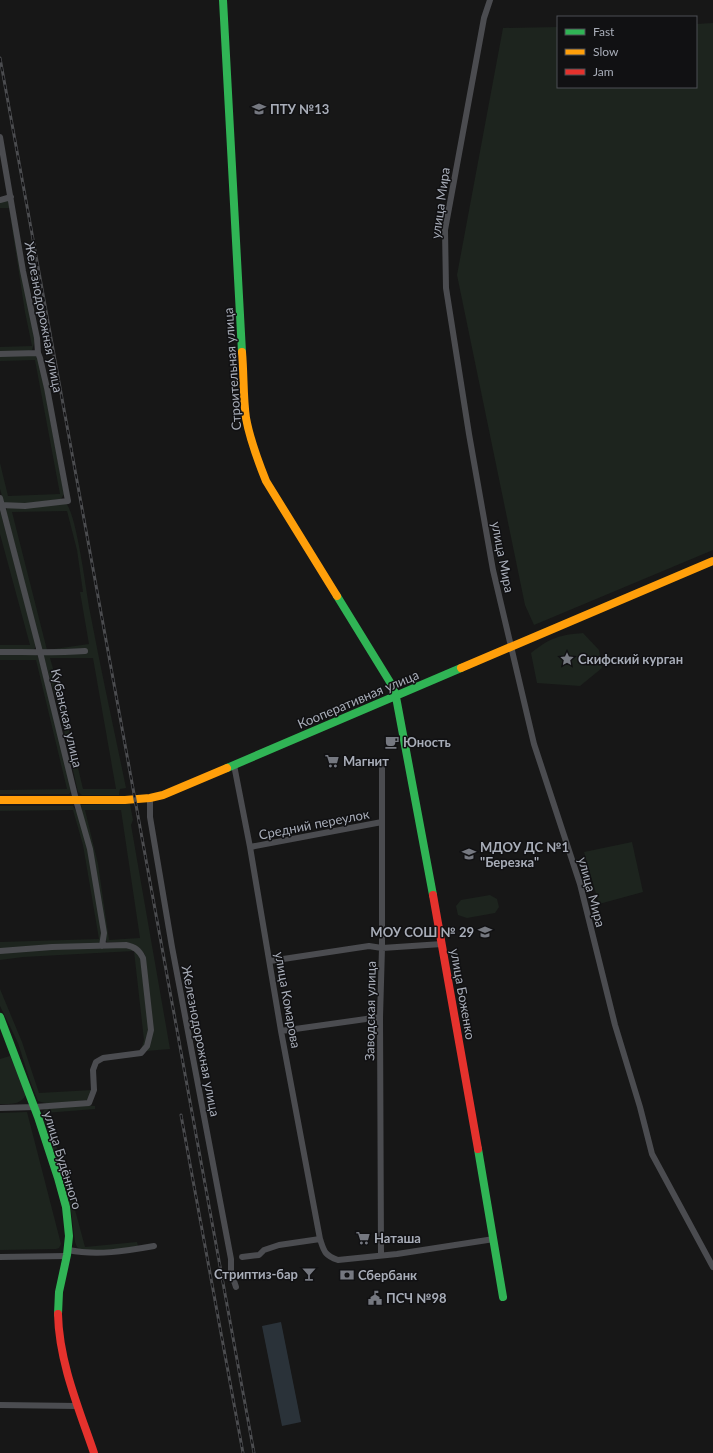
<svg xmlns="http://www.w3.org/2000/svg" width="713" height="1453" viewBox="0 0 713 1453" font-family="Lato,sans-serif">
<rect width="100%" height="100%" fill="#171717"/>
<!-- green -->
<path fill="#1d241e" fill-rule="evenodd" d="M713 23V550L534 625 525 605 457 275 503 28 558 27V87H696V24Z
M8 200 35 341 32 350 29 351 0 352V347L32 346 25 312 9 208H0V201Z
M0 355H36L39 360 64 494 61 499 22 504 4 503 0 489V463L8 496 60 494 35 360 0 361Z
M66 503C77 516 86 591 90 612 101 671 114 729 126 788L120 789 119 795H82L78 792 60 713 42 651 6 511 7 508ZM67 511 77 550 83 592H80L89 644 47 650 12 512ZM50 658H93L116 789H83L62 700Z
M0 510 36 645 35 648 33 650H0V645H30L0 534Z
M583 633 599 650 602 668 580 686 537 683 531 653C550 638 559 635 583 633Z
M0 654H34L38 656 72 791 69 794H0V790L67 789 36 660H0Z
M130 804 133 820 131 825 170 1049 146 1051 152 1016 145 955C134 939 125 943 107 942L106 941 82 812 81 805ZM85 810H121L140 938 109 940 98 864Z
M0 806H73C85 823 88 851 92 871 96 894 101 917 101 941L97 944 0 949V942L99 939 83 845 73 810 0 811Z
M632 842 643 892 599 904 584 852Z
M490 895 497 899 499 907 495 913 467 918 458 915 456 906 461 900Z
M132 947 140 955 149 1032 146 1043 141 1050 144 1040 134 951 23 957 0 960V952L6 951Z
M0 989 22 1042 39 1093 93 1090 89 1100C73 1101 53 1107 38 1101L30 1081 18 1043 0 1006Z
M10 1056 25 1089 26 1095C20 1105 11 1104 0 1104V1059Z
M83 1105 95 1106V1109L45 1113 49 1126 63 1165 85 1247 137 1242 138 1246 114 1250H81L77 1247 75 1242 71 1210 42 1114 44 1110 48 1108Z
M27 1112 61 1244 59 1248 56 1249 0 1250V1113Z"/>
<!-- water -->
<path fill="#2a3239" d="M281 1322 301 1422 282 1426 262 1326Z"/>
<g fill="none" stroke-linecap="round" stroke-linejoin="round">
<!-- street -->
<path stroke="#4b4c50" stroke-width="6" d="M490 0 484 18 445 230 446 288 469 434 493 570 534 744 580 884 615 1025 640 1107 652 1154 713 1267
M0 137 23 271 37 338 38 353 40 358 47 388 68 501 25 506 0 505
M0 200 11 197
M0 354 38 353
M0 498 40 652 76 800 90 849 104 933 102 946
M0 652C28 652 57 653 85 651
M234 765 250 847 281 1031 320 1239C324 1251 324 1255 338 1260L397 1254 494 1239
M150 798V817L172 947 231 1259V1272L236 1287
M250 847 382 822
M0 951 52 947 126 945C135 947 139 950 143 958L151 1030 147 1046 141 1053 103 1058 96 1062 93 1070 94 1090 89 1103 35 1107 0 1108
M270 961 369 946 382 948 442 944
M281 1031 380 1017
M68 1250C97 1256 126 1251 154 1246
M381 1255 380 1017 382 948V767
M0 1257 67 1256
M242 1257 259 1255 264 1250 279 1245 320 1239
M0 1405 78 1406"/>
<!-- fast -->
<path stroke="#30b455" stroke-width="8" d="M223 0 242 352
M337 596 393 687 396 697 433 895
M227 768 461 668
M0 1017 38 1117 58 1178 66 1207 69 1236 67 1255 59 1292 58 1314
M478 1149 503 1297"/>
<!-- slow -->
<path stroke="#ff9f0a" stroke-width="8" d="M242 352C244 374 243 397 246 418 250 440 258 461 266 481L337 596
M461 668 713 561
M0 800H125L150 798 163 795 227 768"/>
<!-- jam -->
<path stroke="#e5322d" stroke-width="8" d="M433 895 478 1149
M58 1314C59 1362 79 1409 94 1453"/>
<defs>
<path id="rail" d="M0 58 254 1453
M181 1115 243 1453"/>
</defs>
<!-- rail casing -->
<use href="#rail" stroke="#4b4c4f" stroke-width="3"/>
<!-- rail -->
<use href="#rail" stroke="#111113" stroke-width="1.5" stroke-dasharray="4.5" stroke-linecap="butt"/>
</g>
<!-- icons -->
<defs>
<symbol id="school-bare" viewBox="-9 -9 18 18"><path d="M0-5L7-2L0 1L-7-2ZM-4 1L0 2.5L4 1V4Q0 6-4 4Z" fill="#757880" stroke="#111113" stroke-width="2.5" paint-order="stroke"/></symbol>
<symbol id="sight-bare" viewBox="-9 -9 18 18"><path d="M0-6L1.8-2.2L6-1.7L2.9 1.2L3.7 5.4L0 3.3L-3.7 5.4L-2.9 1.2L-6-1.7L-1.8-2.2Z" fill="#757880" stroke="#111113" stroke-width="2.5" paint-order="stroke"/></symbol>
<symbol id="cafe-bare" viewBox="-9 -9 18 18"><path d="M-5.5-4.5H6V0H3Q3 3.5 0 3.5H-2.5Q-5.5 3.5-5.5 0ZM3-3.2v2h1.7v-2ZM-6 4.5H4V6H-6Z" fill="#757880" stroke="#111113" stroke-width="2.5" paint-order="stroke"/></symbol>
<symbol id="supermarket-bare" viewBox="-9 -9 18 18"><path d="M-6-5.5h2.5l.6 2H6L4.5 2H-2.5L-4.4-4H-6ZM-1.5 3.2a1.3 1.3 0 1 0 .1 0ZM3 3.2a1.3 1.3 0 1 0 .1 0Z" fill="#757880" stroke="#111113" stroke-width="2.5" paint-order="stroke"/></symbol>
<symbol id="bar-bare" viewBox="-9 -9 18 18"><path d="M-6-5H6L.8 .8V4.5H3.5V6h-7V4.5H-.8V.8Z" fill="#757880" stroke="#111113" stroke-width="2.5" paint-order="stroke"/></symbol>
<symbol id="bank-bare" viewBox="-9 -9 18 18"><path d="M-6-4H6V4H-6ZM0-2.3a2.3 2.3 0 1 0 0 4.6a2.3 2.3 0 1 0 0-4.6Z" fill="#757880" stroke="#111113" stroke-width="2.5" paint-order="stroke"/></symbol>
<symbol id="civic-bare" viewBox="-9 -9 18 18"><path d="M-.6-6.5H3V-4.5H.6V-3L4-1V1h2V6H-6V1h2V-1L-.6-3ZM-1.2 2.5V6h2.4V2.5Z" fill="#757880" stroke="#111113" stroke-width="2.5" paint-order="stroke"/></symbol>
</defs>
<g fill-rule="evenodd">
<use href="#school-bare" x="249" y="99" width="20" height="20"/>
<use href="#sight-bare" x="557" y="649" width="20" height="20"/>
<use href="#cafe-bare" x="382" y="732" width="20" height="20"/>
<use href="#supermarket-bare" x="322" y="751" width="20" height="20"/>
<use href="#school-bare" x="459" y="844" width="20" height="20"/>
<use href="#school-bare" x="475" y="922" width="20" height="20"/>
<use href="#supermarket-bare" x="353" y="1228" width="20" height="20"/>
<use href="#bar-bare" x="299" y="1264" width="20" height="20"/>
<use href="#bank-bare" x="337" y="1265" width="20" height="20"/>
<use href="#civic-bare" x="365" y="1288" width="20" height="20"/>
</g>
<g text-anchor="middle" stroke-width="3" stroke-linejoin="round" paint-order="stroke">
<!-- poi labels -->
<g font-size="13" font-weight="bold" fill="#a8adb8" stroke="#111113" text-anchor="start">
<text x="270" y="114">ПТУ №13</text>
<text x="578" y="664">Скифский курган</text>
<text x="403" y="747">Юность</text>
<text x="343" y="766">Магнит</text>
<text x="480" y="852">МДОУ ДС №1<tspan x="480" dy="15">"Березка"</tspan></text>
<text x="474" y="937" text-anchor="end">МОУ СОШ № 29</text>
<text x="374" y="1243">Наташа</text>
<text x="298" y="1279" text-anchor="end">Стриптиз-бар</text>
<text x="358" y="1280">Сбербанк</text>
<text x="386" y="1303">ПСЧ №98</text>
</g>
<!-- street labels -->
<g font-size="13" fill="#a8adb8" stroke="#111113">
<text transform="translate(440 203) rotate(-82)" y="5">улица Мира</text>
<text transform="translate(44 317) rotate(79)" y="5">Железнодорожная улица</text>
<text transform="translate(232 369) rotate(-94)" y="5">Строительная улица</text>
<text transform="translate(503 557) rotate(79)" y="5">улица Мира</text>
<text transform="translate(358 699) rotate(-23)" y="5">Кооперативная улица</text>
<text transform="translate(67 718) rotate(77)" y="5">Кубанская улица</text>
<text transform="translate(314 824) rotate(-11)" y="5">Средний переулок</text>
<text transform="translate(592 892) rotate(75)" y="5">улица Мира</text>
<text transform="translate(463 994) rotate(80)" y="5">улица Боженко</text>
<text transform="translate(288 1000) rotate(80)" y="5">улица Комарова</text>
<text transform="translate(370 1011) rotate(-89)" y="5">Заводская улица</text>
<text transform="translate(201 1041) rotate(79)" y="5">Железнодорожная улица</text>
<text transform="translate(63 1160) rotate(73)" y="5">улица Будённого</text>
</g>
</g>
<!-- legend -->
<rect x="557" y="16" width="140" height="72" fill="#111113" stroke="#4d4f55"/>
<rect x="565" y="29" width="20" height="6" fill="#30b455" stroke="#4d4f55"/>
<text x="593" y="36" font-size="12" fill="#a8adb8">Fast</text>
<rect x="565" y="49" width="20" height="6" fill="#ff9f0a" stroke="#4d4f55"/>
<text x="593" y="56" font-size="12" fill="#a8adb8">Slow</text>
<rect x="565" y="69" width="20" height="6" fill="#e5322d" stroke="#4d4f55"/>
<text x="593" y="76" font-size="12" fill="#a8adb8">Jam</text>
</svg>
